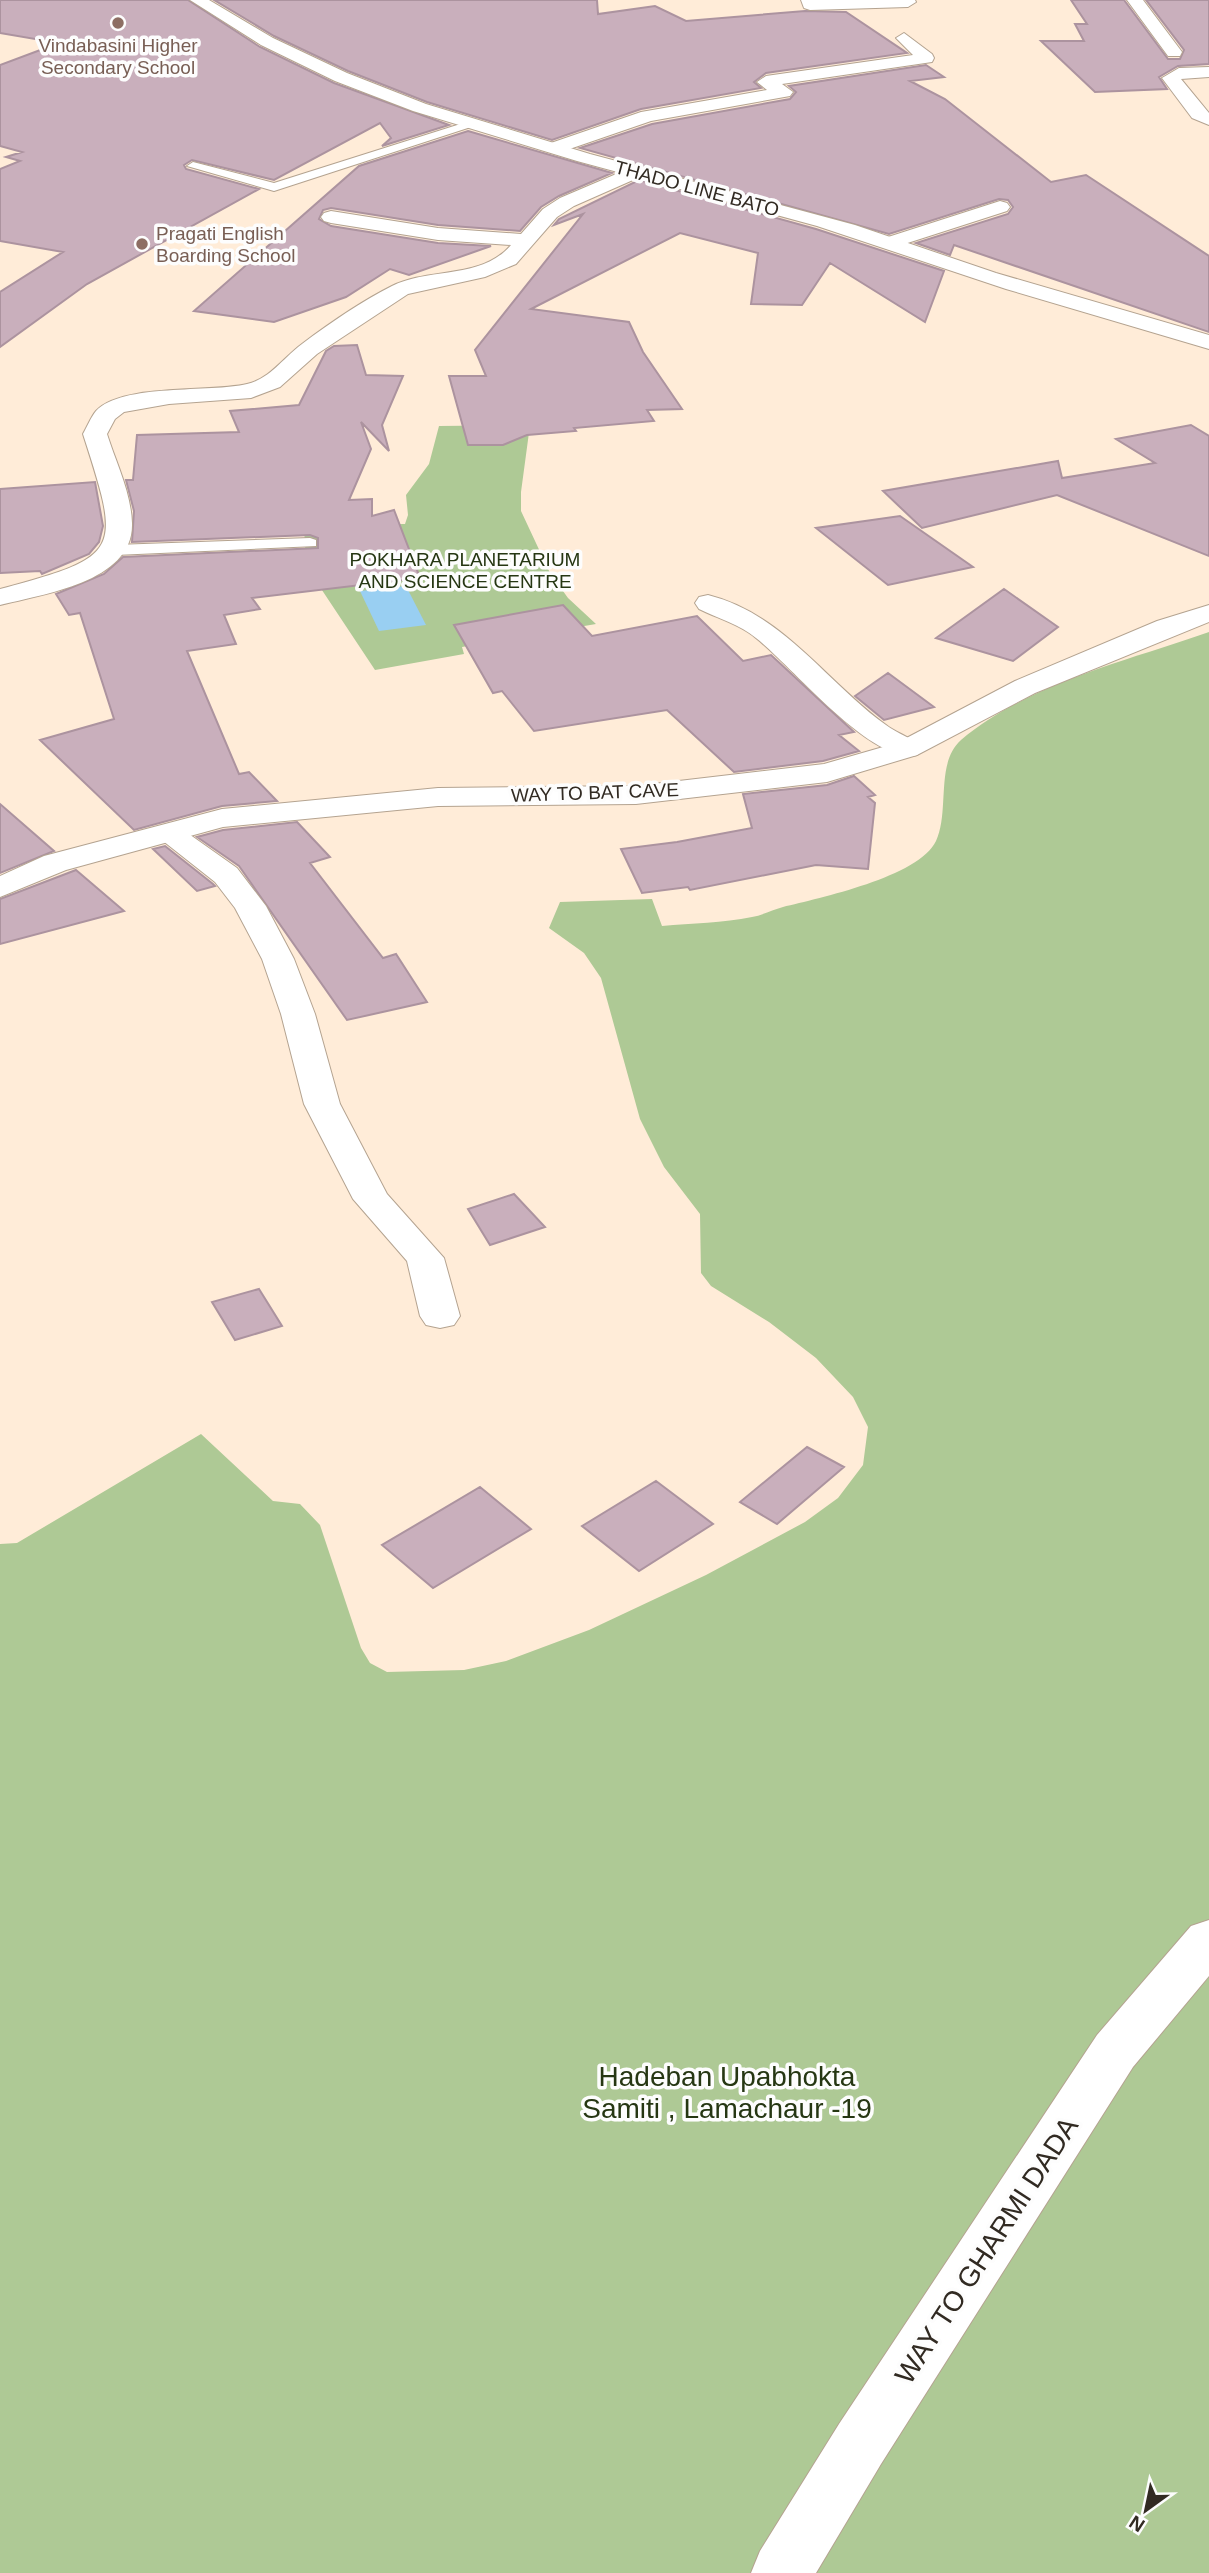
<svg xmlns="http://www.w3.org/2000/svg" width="1209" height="2573" viewBox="0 0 1209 2573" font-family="Arial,sans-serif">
<rect width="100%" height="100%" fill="#ffecd8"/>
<!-- green -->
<path fill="#aec995" d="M530 425 521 492V511L550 573 568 598 596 624 462 647 464 654 375 670 306 566 304 525 405 524 408 515 406 495 429 464 439 426Z
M1209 632V2573H0V1544L17 1543 201 1434 273 1501 300 1504 320 1525 361 1648 370 1663 387 1672 464 1670 506 1661 589 1630 706 1575 805 1522 838 1498 863 1465 868 1427 853 1397 816 1358 769 1322 711 1286 701 1273 700 1214 664 1167 640 1119 601 978 584 953 549 928 560 902 652 899 662 926C692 923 723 923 752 917 763 915 772 910 783 907 819 898 919 877 936 841 950 811 935 763 961 740 1029 683 1127 661 1209 632Z"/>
<!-- water -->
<path fill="#99cff2" d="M406 586 426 625 379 631 360 591Z"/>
<!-- building -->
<path fill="#c9afbc" stroke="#ac939f" stroke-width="2" d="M0 0H188L260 47 334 83 449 125 382 146 391 138 380 123 274 180 192 160 184 165 186 169 259 189 87 284 0 347V292L63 252 0 241V169L20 161 6 157 22 152 0 146V65L59 43 0 33Z
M214 0H597L598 14 655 6 686 21 805 11 846 12 907 53 766 73 754 82 761 88 641 109 552 140 427 102 348 71 274 36Z
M1071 0H1124L1168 59H1180L1184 50 1146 0H1209V64L1178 66 1159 77 1167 89 1095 92 1041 41H1084L1075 24H1087Z
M926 65 944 77 910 81 945 99 1051 182 1086 175 1209 256V332L954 245 950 255 916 243 1008 214 1013 207 1008 200 999 199 889 234 580 148 652 124 790 99 796 92 789 86Z
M468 131 612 173 559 196 541 207 520 231 438 225 331 208 323 210 319 219 331 226 438 243 491 246 409 275 390 269 346 297 274 322 194 311 359 166Z
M639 180 816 229 944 271 925 322 830 263 802 305 751 304 758 253 680 233 531 309 629 322 643 352 682 409 647 410 654 421 574 428 576 431 527 435 503 445H468L449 376H486L475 350 583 214 554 225 559 219Z
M357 345 366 375 403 376 382 425 389 451 361 422 371 449 349 500 372 499V516L394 510 420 578 252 598 260 609 224 615 236 644 187 651 239 774 249 772 277 801 222 806 134 830 40 740 114 719 80 613 69 615 56 594 104 574 123 557 318 548V538L310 535 132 542 134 511 126 480H133L137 435 239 432 230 411 299 405 326 351 334 346Z
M1191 425 1209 436V556L1057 495 922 528 883 491 1058 461 1062 478 1155 463 1116 439Z
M95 482 103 526 99 542 89 554 42 574 40 571 0 573V489Z
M900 516 973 567 888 585 816 528Z
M1004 589 1058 627 1013 661 936 638Z
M563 605 592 636 697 616 743 661 771 655 854 732 839 735 859 751 823 761 734 772 667 710 534 731 502 691 493 693 454 625Z
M888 673 934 707 884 720 855 696Z
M854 776 875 795 868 797 875 803 868 869 816 865 690 890 688 887 642 893 621 849 677 842 752 828 743 794 827 785Z
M0 804 54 851 0 873Z
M297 822 330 857 310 863 383 958 396 954 427 1002 347 1020 239 866 197 837 223 830Z
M165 846 213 884 215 886 197 891 153 849Z
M76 870 124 911 0 944V899Z
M514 1194 545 1227 490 1245 468 1209Z
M259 1289 282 1326 235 1340 212 1302Z
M807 1447 844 1467 777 1524 740 1502Z
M656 1481 713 1524 639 1571 582 1526Z
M480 1487 531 1529 433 1588 382 1545Z"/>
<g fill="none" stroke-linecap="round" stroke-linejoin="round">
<defs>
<path id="service" d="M473 120 477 121V125L274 191 187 166 193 162 274 183Z
M310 538 316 540V546L115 555 107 550 115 545Z"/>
<path id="minor" d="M801 0H915L916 2 908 7 810 10 804 8Z
M1127 0H1143L1182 52 1180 56H1168Z
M904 33 932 54 934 58 932 62 782 84 793 92 790 96 651 121 555 154 546 148 548 144 641 112 767 90 757 82 766 76 913 55 896 38Z
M1209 67V77L1181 79 1209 113V125L1192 118 1162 78 1179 68Z
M635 166 644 172 642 176 574 206 557 217 516 264 485 277 408 294 317 354 280 387 251 398 169 404 124 412 115 419 107 434C116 463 131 492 132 523 134 582 43 594 0 605V589C123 556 121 552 83 434 87 427 91 417 96 411 122 383 211 393 247 384 270 379 284 357 302 344 330 323 362 301 392 286 430 267 481 280 511 245L438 240 331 223 324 221 321 217 324 213 331 211 438 228 521 234 543 209 560 198Z
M1000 201 1007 203 1010 207 1007 211 892 248 882 242 885 238Z
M708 595C784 614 826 682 886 725 897 734 913 737 922 749L917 755C873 766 791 665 756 638 741 625 717 618 699 609L695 603 699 597Z
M168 824 179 827 237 868 266 906 294 959 315 1014 340 1104 387 1194 444 1258 460 1316 454 1325 440 1328 426 1325 420 1316 407 1261 353 1199 304 1104 281 1014 262 959 235 908 215 882 153 833 157 827Z"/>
<path id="tertiary" d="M1209 1920V1976L1133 2067 881 2464 816 2573H751L760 2551 839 2424 1097 2035 1191 1926Z"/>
<path id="secondary" d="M190 0H209L273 38 347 73 426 104 590 154 855 225 996 273 1209 335V349L1006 289 817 226 577 161 413 111 335 81 261 45Z"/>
<path id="primary" d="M1209 605V622L1035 693 917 755 827 782 636 804 438 806 223 827 66 870 0 897V876L44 856 222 809 438 788 636 786 824 764 897 743 1015 681 1157 621Z"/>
</defs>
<!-- service casing -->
<use href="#service" stroke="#b4a390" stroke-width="2"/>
<!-- minor casing -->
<use href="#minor" stroke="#b4a390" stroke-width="2"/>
<!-- tertiary casing -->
<use href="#tertiary" stroke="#b4a390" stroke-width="2"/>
<!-- secondary casing -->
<use href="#secondary" stroke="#b4a390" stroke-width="2"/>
<!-- primary casing -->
<use href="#primary" stroke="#b4a390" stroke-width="2"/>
<!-- service -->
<use href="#service" fill="#fff" fill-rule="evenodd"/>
<!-- minor -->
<use href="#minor" fill="#fff" fill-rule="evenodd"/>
<!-- tertiary -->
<use href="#tertiary" fill="#fff" fill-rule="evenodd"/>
<!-- secondary -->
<use href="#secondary" fill="#fff" fill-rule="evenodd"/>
<!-- primary -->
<use href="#primary" fill="#fff" fill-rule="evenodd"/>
</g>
<!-- markers -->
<g fill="#8d6e63" stroke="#fdfdfd" stroke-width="2.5">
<circle cx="118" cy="23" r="7"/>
<circle cx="142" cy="244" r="7"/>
</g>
<g text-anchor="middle" stroke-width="7" stroke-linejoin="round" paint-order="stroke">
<!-- far-education labels -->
<g font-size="19" fill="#785e54" stroke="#fdfdfd">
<text x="118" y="52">Vindabasini Higher<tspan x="118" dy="22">Secondary School</tspan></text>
<text x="156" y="240" text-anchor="start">Pragati English<tspan x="156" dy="22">Boarding School</tspan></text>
</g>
<!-- far-street labels -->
<g font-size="19" fill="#312a22" stroke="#fdfdfd">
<text transform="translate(697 188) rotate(15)" y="7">THADO LINE BATO</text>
<text transform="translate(595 792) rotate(-2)" y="7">WAY TO BAT CAVE</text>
</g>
<!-- far-park labels -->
<g font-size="19" fill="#263713" stroke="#fdfdfd">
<text x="465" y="566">POKHARA PLANETARIUM<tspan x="465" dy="22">AND SCIENCE CENTRE</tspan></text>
</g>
<!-- near-park labels -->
<g font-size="28" fill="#263713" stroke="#fdfdfd">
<text x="727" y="2086">Hadeban Upabhokta<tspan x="727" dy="32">Samiti , Lamachaur -19</tspan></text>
</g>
<!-- near-street labels -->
<g font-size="28" fill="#312a22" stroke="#fdfdfd">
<text transform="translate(986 2250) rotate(-57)" y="10">WAY TO GHARMI DADA</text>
</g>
</g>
<!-- north arrow -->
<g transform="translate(1146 2510) rotate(213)" stroke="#fdfdfd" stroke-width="5" paint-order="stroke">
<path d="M0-5L12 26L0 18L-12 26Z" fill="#312a22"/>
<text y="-10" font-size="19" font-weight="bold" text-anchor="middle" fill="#312a22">N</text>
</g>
</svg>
